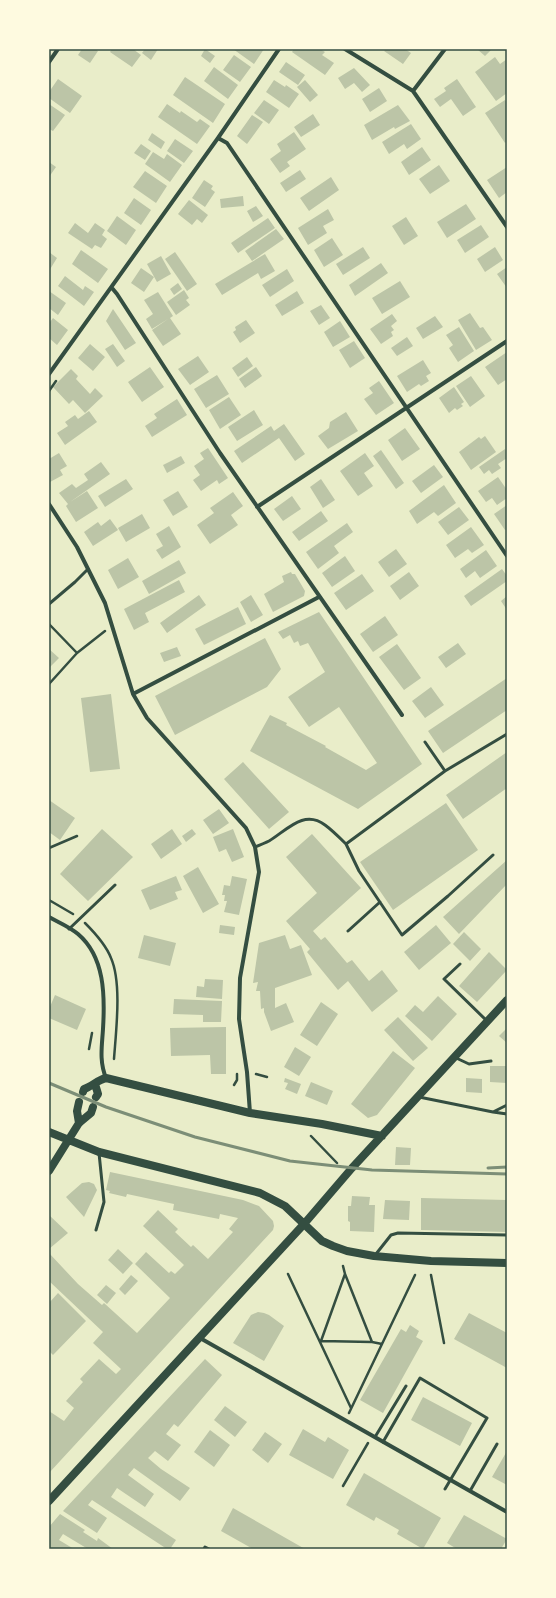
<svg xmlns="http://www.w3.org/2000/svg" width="556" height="1598" viewBox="0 0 556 1598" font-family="Overpass,sans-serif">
<rect width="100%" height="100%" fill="#e9edc9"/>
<!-- building -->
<path fill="#bcc5a7" d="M82 49H95L98 51 90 63 78 55Z
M112 49H133L141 55 132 67 110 52Z
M145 49H158L151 60 142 53Z
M205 49 215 56 210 63 201 56Z
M233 49H264L254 64Z
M294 49H320L325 52 322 55 334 63 325 75 292 52Z
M386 49H405L411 53 403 64 384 51Z
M477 49H492L485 56Z
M234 55 251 67 240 82 223 70Z
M495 57 500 64 507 59V93L496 101 475 72Z
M286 62 305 75 298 85 279 72Z
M214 67 238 85 228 99 204 81Z
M354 68 370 85 362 92 354 83 345 89 338 78Z
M185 77 225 104 213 123 173 95Z
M58 79 82 96 70 113 49 98V92Z
M457 79 476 107 463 116 451 99 440 107 434 99 446 91 444 88Z
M274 80 285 87 286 85 299 94 289 108 266 92Z
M305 80 318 95 310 102 297 87Z
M379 88 387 101 370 112 362 99Z
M264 100 279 110 269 124 254 113Z
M505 100 507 103V141L505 143 485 113Z
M49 104 65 115 53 131 49 129Z
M167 104 180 113 181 111 197 122 200 119 210 126 197 144 158 117Z
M398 105 410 121 395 129 394 127 372 140 364 125Z
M313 114 320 125 301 137 294 127Z
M252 115 263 122 247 144 237 136Z
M411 124 421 139 407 149 404 144 389 154 382 142Z
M294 132 306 149 287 162 290 166 280 173 270 159 281 151 277 144Z
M152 133 165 142 161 149 148 140Z
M175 139 193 151 184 163 167 151Z
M141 144 151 151 145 160 134 153Z
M422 147 431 160 409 175 401 162Z
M153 152 164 159 167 154 182 165 170 182 145 164Z
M49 162 56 167 49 177Z
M439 165 450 181 430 194 419 179Z
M507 167V192L499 198 487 180Z
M300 170 306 179 286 192 280 183Z
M145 171 167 186 156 203 133 187Z
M331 177 339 190 309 211 300 198Z
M204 180 213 186 211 189 215 192 205 207 192 198Z
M243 196 244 206 221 208 220 199Z
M134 198 151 210 141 225 124 213Z
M189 200 208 215 202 223 197 219 192 225 178 214Z
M466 204 476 219 447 238 437 222Z
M256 206 263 216 253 222 247 211Z
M328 209 334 220 323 226 327 233 308 245 298 228Z
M117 216 136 230 126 245 107 231Z
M406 217 418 236 404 245 392 226Z
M268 218 275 228 238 253 231 243Z
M75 223 88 233 95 223 105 230 102 235 107 239 101 248 95 245 92 249 68 233Z
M481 225 489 237 465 253 457 240Z
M276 229 284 239 252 261 245 251Z
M332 238 343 255 324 267 314 250Z
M363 247 370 258 343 275 336 264Z
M495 247 503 260 485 272 477 259Z
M81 250 108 269 98 283 72 264Z
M49 252 57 258 49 271Z
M175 252 197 284 187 291 165 259Z
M265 254 275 271 261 279 258 273 222 295 215 284Z
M161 256 171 274 157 282 147 264Z
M381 263 388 273 355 296 349 285Z
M507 267V288L497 274Z
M141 268 154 277 144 292 131 283Z
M287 269 294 281 270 297 262 285Z
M65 276 83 290 85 286 94 292 84 306 58 286Z
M400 281 410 297 382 314 372 298Z
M178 283 182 289 174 295 170 289Z
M184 290 189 298 186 300 190 305 176 315 167 302Z
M49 291 66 303 58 315 49 308Z
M297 291 304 303 282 316 275 305Z
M158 292 173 316 170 318 181 334 163 346 152 330 168 319 152 329 146 319 153 314 144 300Z
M321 305 330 318 319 325 310 311Z
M113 309 136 343 125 350 106 321Z
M470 313 480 328 483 327 492 340 476 350 458 320Z
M392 314 397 321 391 326 394 330 391 332 393 336 381 344 370 329Z
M435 316 443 327 423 339 416 328Z
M53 318 68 330 57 345 49 338V321L50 322Z
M246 320 255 333 240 343 233 332 236 330 235 327Z
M340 321 350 337 333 347 324 332Z
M459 327 474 351 458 362 449 348 453 345 446 335Z
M407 337 413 346 397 356 391 348Z
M354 341 365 358 350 368 339 350Z
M90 344 105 357 93 371 78 358Z
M113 344 125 361 117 367 105 349Z
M507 352V379L498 385 485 367Z
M198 356 209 372 190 385 178 369Z
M247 357 253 366 238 377 232 368Z
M423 360 431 373 426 376 429 381 421 386 419 384 407 392 397 376Z
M150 367 164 387 142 402 128 382Z
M256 367 262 376 245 388 239 379Z
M71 369 78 376 76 379 90 394 95 388 103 396 85 413 73 400 69 404 53 387Z
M217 375 229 394 206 408 194 389Z
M471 376 485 396 470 407 456 386Z
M379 381 394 403 376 415 364 399 373 393 369 388Z
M454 387 464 402 461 404 463 406 457 410 455 408 449 413 439 398Z
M229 397 241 415 220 429 209 410Z
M177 399 187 415 152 437 145 426 157 418 154 414Z
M254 410 263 425 237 441 228 427Z
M89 411 97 422 65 445 57 433 68 426 65 422 75 415 78 419Z
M346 412 358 431 328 449 318 436 329 428 330 422Z
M284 424 305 454 295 461 279 438 242 463 234 451 271 426 274 431Z
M405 428 420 449 402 461 388 440Z
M485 436 496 452 471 470 459 452 479 437 481 439Z
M208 448 228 478 219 484 217 480 201 491 193 480 200 475 194 466 204 459 200 453Z
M505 449 507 453V458L498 464 501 468 492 474 489 470 484 474 479 467Z
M381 450 404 483 396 489 373 456Z
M59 453 67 466 60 470 63 475 50 482 49 459Z
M365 453 374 466 364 473 373 486 358 496 340 471Z
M181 456 185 463 167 473 163 465Z
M101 462 110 474 70 502 87 491 98 508 76 522 66 506 68 504 59 493 72 484 76 488 88 480 84 474Z
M434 465 443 477 421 493 412 481Z
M498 477 507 490V498L497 505 492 498 486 502 478 491Z
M126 479 133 489 105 507 98 496Z
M321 479 335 500 323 508 310 487Z
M444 485 456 503 438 516 434 512 417 524 409 511Z
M178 491 188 507 173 516 163 500Z
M233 492 243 506 231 515 238 525 210 544 197 525 214 513 210 508Z
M292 496 301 509 283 521 274 509Z
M507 505V529L505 530 494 514Z
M459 507 469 520 448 535 438 522Z
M321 511 328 521 299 541 292 532Z
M142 514 150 528 126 542 118 528Z
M110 519 118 530 93 546 84 532 98 522 101 526Z
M347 523 353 532 334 546 339 553 318 569 306 552Z
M169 526 181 547 162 559 156 550 163 546 156 534Z
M471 527 484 545 472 553 468 549 455 558 446 545Z
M396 549 407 564 389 577 378 562Z
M486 550 497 566 480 578 475 571 466 578 460 569Z
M345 556 355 571 332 587 322 573Z
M128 558 139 577 118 589 108 570Z
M179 560 186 573 149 594 142 581Z
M502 569 507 576V581L471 606 464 596Z
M291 572 292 574H295L305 591 304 596 273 612 264 594 284 582 282 576Z
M409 572 419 586 400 600 390 586Z
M362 574 374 591 346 610 334 593Z
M179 580 185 592 145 613 149 622 134 630 124 609Z
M199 595 206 605 167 633 160 623Z
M251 595 263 615 251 622 240 602Z
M507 596V610L501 601Z
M238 607 246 624 204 645 195 629Z
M319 612 422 764 358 809 250 751 270 715 287 723 286 725 326 746 325 747 366 770 377 763 339 707 309 727 288 697 325 672 308 643 300 646 298 641 294 643 290 635 283 639 278 632Z
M385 616 398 635 373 652 360 634Z
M265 638 281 669 267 687 175 735 155 696Z
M458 643 466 654 446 668 438 657Z
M397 644 421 678 404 690 379 657Z
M177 647 181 656 164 662 160 653Z
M49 649 59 658 49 668Z
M507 678V710L443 753 428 731Z
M431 687 444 705 425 718 412 701Z
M111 694 120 769 90 772 81 698Z
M507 752V788L463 819 446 795Z
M243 762 289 812 269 829 224 779Z
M49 800 75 818 60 840 49 832Z
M446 803 478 850 393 910 360 862Z
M219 809 229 823 213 834 203 820Z
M102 829 133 857 88 901 60 874Z
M172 829 182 844 161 859 151 844Z
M192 829 196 834 186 842 182 836Z
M233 829 244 857 232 862 226 849 219 852 213 837Z
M312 834 361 888 313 931 321 940 325 937 347 963 352 960 369 981 382 970 398 991 372 1012 348 981 338 990 307 952 310 949 286 921 317 893 286 857Z
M507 860V884L459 934 443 917Z
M198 867 219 904 203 913 183 876Z
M176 876 182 890 175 892 178 899 150 910 141 890Z
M232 876 247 879 239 915 224 912 227 901H224L225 895H222L224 885 230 886Z
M220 925 235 927 234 935 219 933Z
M436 925 451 943 419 970 404 952Z
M464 932 481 949 470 961 453 944Z
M144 935 176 943 170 966 138 958Z
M285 935 290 949 301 945 312 975 275 988V1008L286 1003 294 1022 271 1031 264 1012V1008L261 1009 260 991H256L258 982 253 983 259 943Z
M489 952 507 970 477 1002 459 986Z
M205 979 223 980 222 999 196 997 197 986 204 987Z
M55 995 86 1009 77 1030 49 1018V1009Z
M438 996 457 1014 432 1041 405 1016 415 1005 423 1012Z
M174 999 222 1001 221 1022H203V1015L173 1014Z
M321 1002 338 1014 317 1046 300 1035Z
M398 1017 428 1048 413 1061 384 1030Z
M226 1027V1074H211L210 1055 171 1056 170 1028Z
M507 1028V1043L499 1036Z
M295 1047 311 1057 299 1076 284 1067Z
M393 1051 415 1068 377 1115 368 1118 351 1104Z
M490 1066H507V1083L490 1082Z
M285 1078 301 1084 297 1094 285 1089 288 1083 284 1082Z
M466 1078 482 1079V1093L466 1092Z
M311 1082 333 1091 327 1105 305 1096Z
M396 1147 411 1148 410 1165H395Z
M110 1172 243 1200 259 1206 273 1221 274 1226 273 1230 49 1473V1411L64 1421 74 1408 66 1401 83 1382 80 1379 99 1359 116 1374 121 1369 93 1343 103 1332 49 1281V1253L78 1284 102 1305 104 1303 137 1333 170 1298 135 1264 146 1252 169 1273 171 1271 175 1274 184 1265 143 1226 158 1210 178 1229 175 1232 191 1247 193 1245 208 1259 233 1232 229 1229 238 1218 220 1214 219 1219 173 1210 174 1204 127 1194 126 1197 109 1193 110 1191 106 1190Z
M89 1182 94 1184 97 1190 84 1217 66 1197 82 1183Z
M352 1196 370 1197 369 1205H375L374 1232 350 1231V1222L348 1221V1206H351Z
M421 1198 507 1200V1232L421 1230Z
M385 1200 410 1201 409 1220 383 1219Z
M49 1215 68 1233 49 1249Z
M118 1249 133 1263 123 1274 108 1260Z
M131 1275 138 1281 125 1295 119 1289Z
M106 1285 116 1293 107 1304 97 1295Z
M58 1293 86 1321 53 1355 49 1351V1303Z
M258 1312 264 1313 269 1315 284 1326 264 1361 233 1343 251 1315Z
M469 1313 507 1333V1368L454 1339Z
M410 1325 419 1331 416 1337 423 1341 383 1413 360 1400 401 1329 406 1332Z
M205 1359 222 1375 178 1427 174 1424 166 1434 181 1445 168 1461 155 1451 148 1458 161 1469 190 1488 180 1501 134 1468 128 1475 154 1494 145 1507 117 1488 111 1497 176 1540 170 1549H167L92 1500 88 1505 107 1518 97 1533 63 1511Z
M423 1397 472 1423 460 1446 411 1420Z
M225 1406 247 1422 235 1437 214 1420Z
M303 1429 325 1442 328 1437 349 1450 333 1479 289 1455Z
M210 1430 230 1445 214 1467 194 1452Z
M265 1432 282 1444 268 1463 252 1450Z
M507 1451V1485L492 1477Z
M364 1473 441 1518 423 1549 397 1534 399 1530 376 1517 374 1521 346 1505Z
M233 1508 305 1549H253L221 1531Z
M60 1514 85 1530 83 1532 97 1541 98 1538 113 1549H88L63 1534 59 1540 74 1549H49V1527Z
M464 1515 507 1539 501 1549H457L447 1543Z"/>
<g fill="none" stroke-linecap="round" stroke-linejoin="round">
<!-- path -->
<path stroke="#344e41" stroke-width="2.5" d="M49 391 56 381
M49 624 77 653
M49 684 77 653 105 631
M49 848 77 836
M49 900 73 914
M85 923C95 933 106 945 111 958 122 983 116 1031 114 1059
M89 1049 92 1033
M256 1074 267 1077
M234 1085 237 1080V1074
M311 1136 337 1163
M343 1266 345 1274 372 1342
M288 1274 351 1408
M345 1274 321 1341 372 1342 382 1344
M431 1275 444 1343
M349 1413 415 1275
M343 1486 368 1443"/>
<!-- service -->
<path stroke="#344e41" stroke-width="3" d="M49 604 75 582 88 569
M425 742 445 771
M346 844 359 871 402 935 448 896 493 855
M255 847C260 845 265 843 269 841 287 830 304 809 325 825 332 830 339 837 346 844L445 771 507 734
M69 929 115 885
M348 931 380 902
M460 964 444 979 487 1021
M454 1057 469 1064 491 1061
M419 1097 493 1112 507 1114
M493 1112 507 1105
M96 1230 104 1202 99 1153
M376 1254 391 1235 398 1233 507 1235
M375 1437 406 1386
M383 1442 420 1378 487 1418 445 1489
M470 1491 497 1444
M204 1549 205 1547 209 1549"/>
<!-- minor -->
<path stroke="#344e41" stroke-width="4" d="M345 49 413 91 507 227
M49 62 58 49
M413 91 445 49
M218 138 227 143 507 556
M112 288 117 294 220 453 402 715
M49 374 218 138 279 49
M49 504 77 547 105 603 133 694 147 718 246 828 255 847 259 872 240 978 239 1019 247 1072 250 1113
M257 507 507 341
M133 694 319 597
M49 917C58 922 70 927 78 934 105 957 105 996 103 1029 102 1046 99 1061 106 1078
M200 1338 507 1512"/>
<!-- secondary -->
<path stroke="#344e41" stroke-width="8" d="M95 1084 98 1094 96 1097
M83 1092 84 1089C92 1086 98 1080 106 1078L250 1113 322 1124 382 1136
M79 1123 77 1111 79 1102
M49 1132 99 1152 260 1193 285 1206 322 1241 333 1246 347 1251 374 1256 431 1261 507 1263
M49 1171 79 1123 91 1113 93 1107
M49 1501 304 1224 352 1168 507 1000"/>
<!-- rail -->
<path stroke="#7c8e77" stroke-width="3" d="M49 1083 106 1107 195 1137 290 1161 372 1170 507 1174
M488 1168 507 1167"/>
</g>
<!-- border -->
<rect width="556" height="1598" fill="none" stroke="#fefae0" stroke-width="100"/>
<rect x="50" y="50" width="456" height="1498" fill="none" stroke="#344e41" stroke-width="1.5"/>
</svg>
